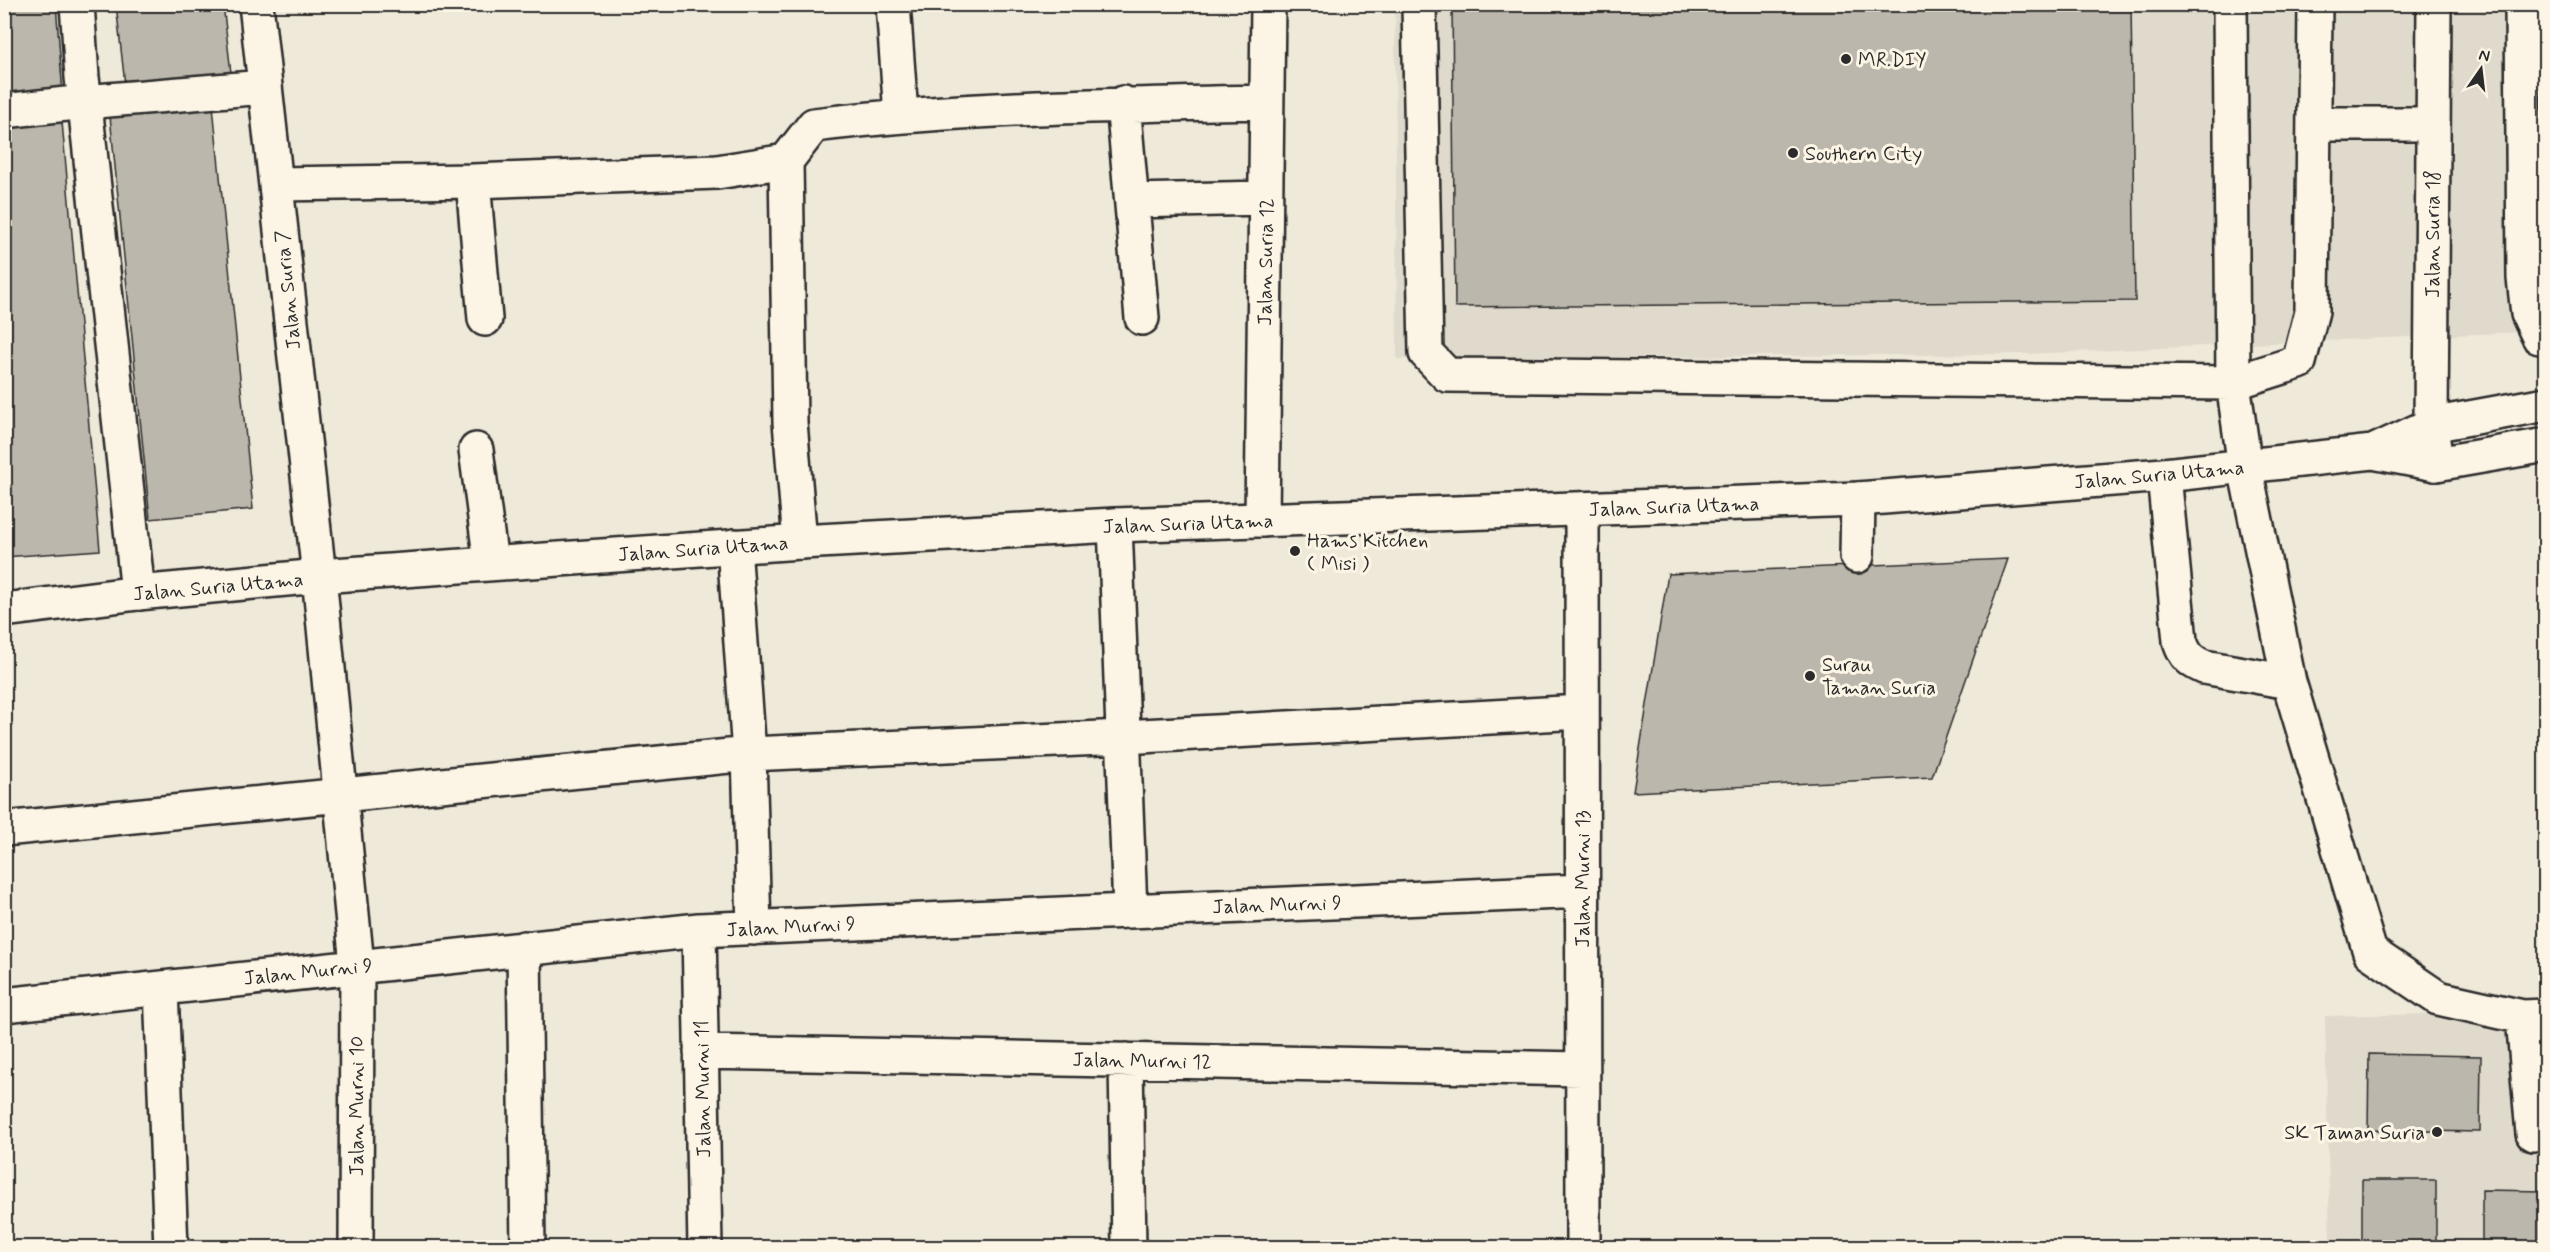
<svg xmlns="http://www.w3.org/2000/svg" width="2550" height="1252" viewBox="0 0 2550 1252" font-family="Mynerve,sans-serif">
<rect width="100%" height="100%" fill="#efe9da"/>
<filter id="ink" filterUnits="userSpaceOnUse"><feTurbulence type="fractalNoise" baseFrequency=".0167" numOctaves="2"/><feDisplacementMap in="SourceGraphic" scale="12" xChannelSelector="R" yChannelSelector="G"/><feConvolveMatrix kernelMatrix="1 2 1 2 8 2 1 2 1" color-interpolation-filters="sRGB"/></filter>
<g filter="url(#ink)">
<!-- built -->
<path fill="#e0dacc" d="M1395 5H2545V331L2028 354 1397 359Z
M2545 1012V1247H2330L2325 1016Z"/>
<!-- building -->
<path fill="#bcb7ac" stroke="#2b2b2b" stroke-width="1.5" d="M4 4H56L63 95 4 100Z
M116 4H223L231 73 125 85Z
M1452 4H2131L2135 301 1455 307Z
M213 106 253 509 150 519 110 116Z
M62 122 100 550 4 557V127Z
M2008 559 1932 777 1633 792 1668 574Z
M2369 1054 2481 1056 2480 1132 2368 1130Z
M2362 1180H2436V1248H2362Z
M2482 1190 2546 1191V1248H2482Z"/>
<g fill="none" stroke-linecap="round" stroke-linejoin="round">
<defs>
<path id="minor" d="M77 4 82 77 138 593
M256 4 319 576 357 965 356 1248
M893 4 901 115
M1419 4 1426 353 1447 375 2233 383 2299 362 2312 311 2315 4
M2230 4 2233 383 2245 467 2289 682 2370 952 2438 998 2523 1017 2546 1016
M2434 4 2431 425 2436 464
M2522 4 2524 278 2528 314 2539 337H2546
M1123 103 1142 318
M4 111 84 102 265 87
M2314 124H2433
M786 161 790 422 800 542
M473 181 485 319
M276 184 473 181 717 172 786 161 814 125C965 107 1115 105 1266 102
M1132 201 1265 198
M476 450 491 563
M2164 475 2180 641C2185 656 2190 661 2204 667L2289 682
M1582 510 1583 1248
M1262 520 1268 4
M1115 525 1130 910
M734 546 749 754 754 928
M1857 556 1858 499
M4 829 749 754 1123 737 1582 712
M699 930 705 1248
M524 948 528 1248
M161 988 171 1248
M4 1005 699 930 1582 891
M2523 1017 2533 1134
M701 1052 1582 1069
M1126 1060 1129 1248"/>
<path id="major" d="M2373 452 2431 425 2546 404
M4 610 138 593 319 576 800 542 1115 525 1858 499 2164 475 2373 452 2436 464 2546 445"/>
</defs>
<!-- minor casing -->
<use href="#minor" stroke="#2b2b2b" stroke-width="38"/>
<!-- major casing -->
<use href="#major" stroke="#2b2b2b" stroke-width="38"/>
<!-- minor -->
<use href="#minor" stroke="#fcf5e5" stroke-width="33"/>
<!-- major -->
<use href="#major" stroke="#fcf5e5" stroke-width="33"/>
</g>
</g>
<!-- markers -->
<g fill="#2b2b2b" stroke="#fcf5e5" stroke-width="2">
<circle cx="1846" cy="59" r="6"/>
<circle cx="1793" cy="153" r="6"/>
<circle cx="1295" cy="551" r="6"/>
<circle cx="1810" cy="676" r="6"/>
<circle cx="2437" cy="1132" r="6"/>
</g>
<g text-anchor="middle" stroke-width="6" stroke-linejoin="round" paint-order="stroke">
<!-- poi labels -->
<g font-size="20" fill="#2b2b2b" stroke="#fcf5e5" text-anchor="start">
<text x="1858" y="66">MR.DIY</text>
<text x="1805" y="160">Southern City</text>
<text x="1307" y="547">Hams Kitchen<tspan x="1307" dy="23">( Misi )</tspan></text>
<text x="1822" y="671">Surau<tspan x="1822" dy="23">Taman Suria</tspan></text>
<text x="2425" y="1139" text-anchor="end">SK Taman Suria</text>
</g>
<!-- street labels -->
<g font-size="20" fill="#2b2b2b" stroke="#fcf5e5">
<text transform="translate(2432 234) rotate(-90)" y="7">Jalan Suria 18</text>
<text transform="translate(1265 262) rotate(-89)" y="7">Jalan Suria 12</text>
<text transform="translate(287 290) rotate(-96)" y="7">Jalan Suria 7</text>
<text transform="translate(2159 474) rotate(-5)" y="7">Jalan Suria Utama</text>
<text transform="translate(1674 506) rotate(-2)" y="7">Jalan Suria Utama</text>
<text transform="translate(1188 523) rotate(-2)" y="7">Jalan Suria Utama</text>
<text transform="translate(703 548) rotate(-4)" y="7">Jalan Suria Utama</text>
<text transform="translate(218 586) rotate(-5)" y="7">Jalan Suria Utama</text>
<text transform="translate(1582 879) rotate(-90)" y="7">Jalan Murni 13</text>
<text transform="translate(1277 904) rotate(-2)" y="7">Jalan Murni 9</text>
<text transform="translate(791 926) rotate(-3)" y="7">Jalan Murni 9</text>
<text transform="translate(308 971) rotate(-6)" y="7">Jalan Murni 9</text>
<text transform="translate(1142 1060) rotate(1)" y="7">Jalan Murni 12</text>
<text transform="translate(702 1089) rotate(-91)" y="7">Jalan Murni 11</text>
<text transform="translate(356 1106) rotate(-90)" y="7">Jalan Murni 10</text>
</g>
</g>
<!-- margin -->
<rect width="2550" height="1252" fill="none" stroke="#fcf5e5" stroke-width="24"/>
<rect x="12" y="12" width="2526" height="1228" fill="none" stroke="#2b2b2b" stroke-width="2" filter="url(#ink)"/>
<!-- north arrow -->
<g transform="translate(2481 69) rotate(14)" stroke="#fcf5e5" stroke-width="4.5" paint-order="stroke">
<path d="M0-4.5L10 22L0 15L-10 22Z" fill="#2b2b2b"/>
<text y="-9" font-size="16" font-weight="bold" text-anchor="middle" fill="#2b2b2b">N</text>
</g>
</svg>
